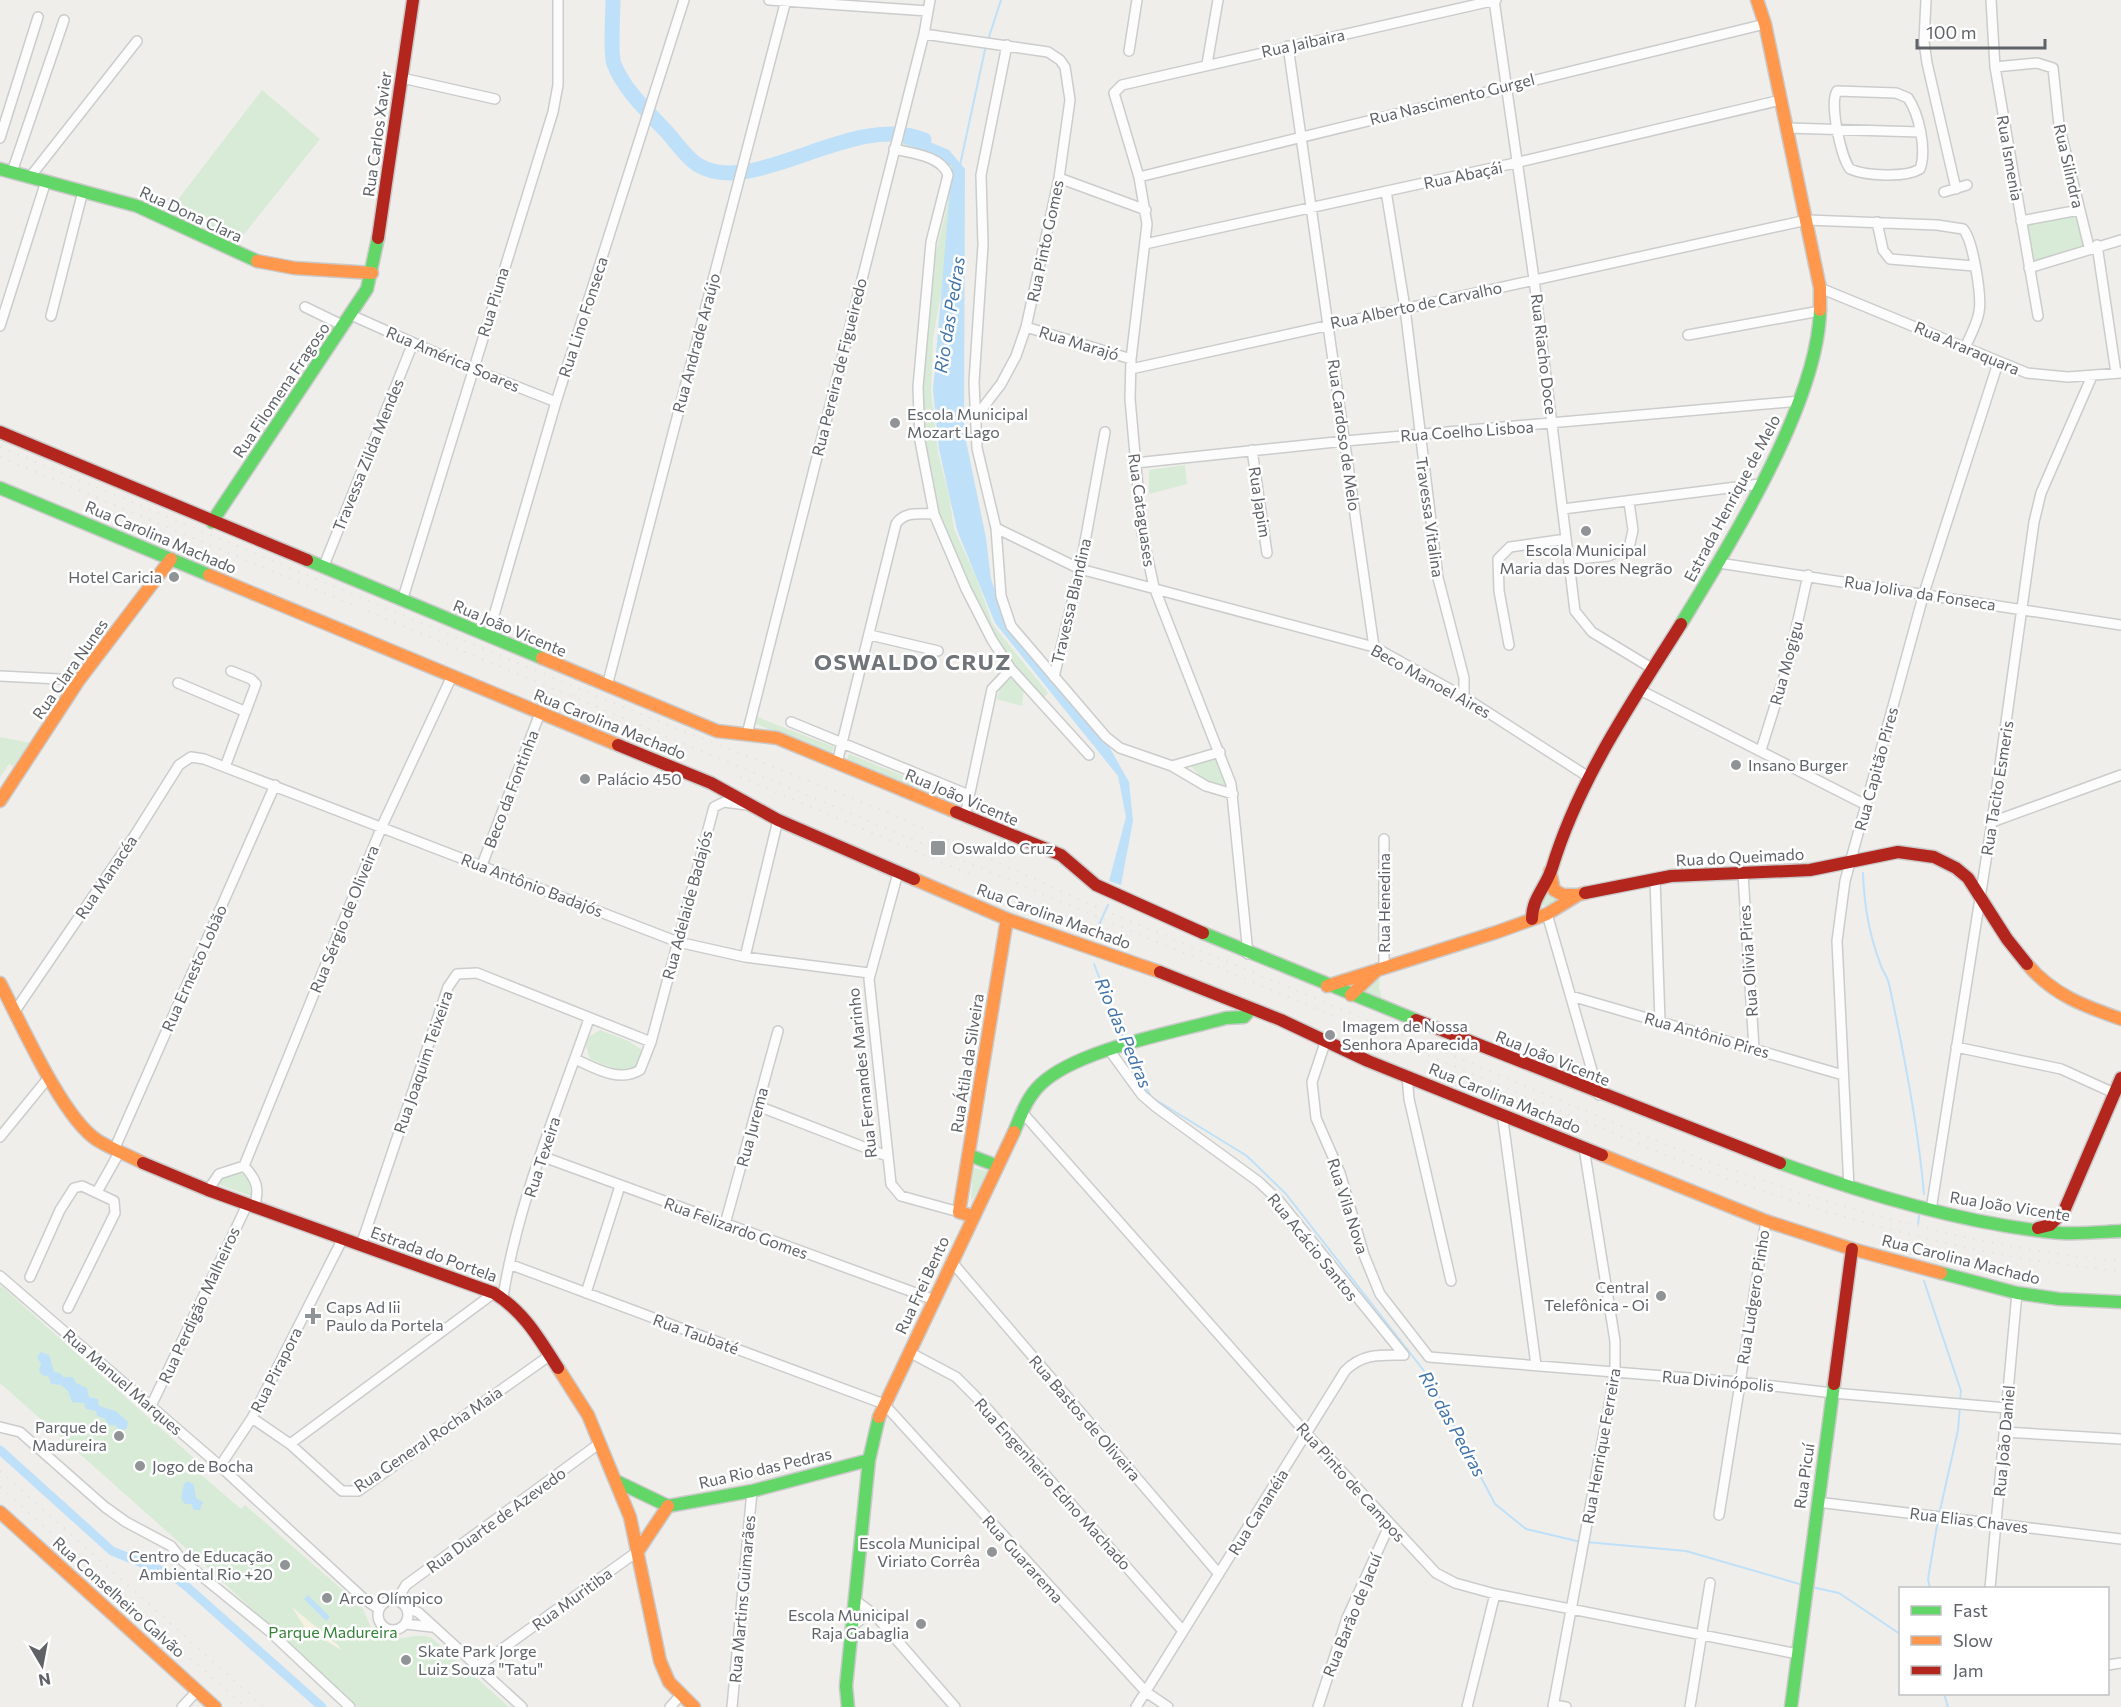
<svg xmlns="http://www.w3.org/2000/svg" width="2121" height="1707" viewBox="0 0 2121 1707" font-family="Commissioner,sans-serif">
<rect width="100%" height="100%" fill="#efeeea"/>
<!-- green -->
<path fill="#d8ebd6" d="M262 90 320 139 237 243 170 210Z
M904 138 922 142 958 169 956 232 942 287 933 339 931 392 938 453 949 495 954 529 976 577 993 625 1048 693 1039 702 988 630 937 513 927 453 921 386 932 268 947 207 950 176 945 163 902 145Z
M2077 213 2087 246 2033 263 2025 225Z
M1185 465 1187 484 1149 494V470Z
M1011 679 1024 687 1022 706 997 699 1001 686Z
M757 717 834 747 831 755 756 724Z
M0 737 30 743 13 766 9 764 0 777Z
M849 754 961 799 958 807 847 760Z
M1215 759 1227 781V788L1209 786 1190 765Z
M1544 884 1564 902 1551 907 1540 904 1538 897Z
M1380 976 1379 988 1383 1002 1367 994 1365 988 1374 978Z
M600 1030 628 1041 641 1049 642 1057 634 1071H619L590 1059 586 1046 589 1037Z
M973 1168 989 1171 971 1202Z
M240 1172 250 1181 251 1196 218 1184 222 1176Z
M0 1285 205 1468 200 1474 241 1509 245 1505 362 1607C366 1615 368 1623 373 1630 388 1651 412 1629 432 1638L509 1707H358L199 1560 0 1383Z"/>
<!-- sand -->
<path fill="#f6f1e1" d="M292 1607 338 1645 341 1650 305 1628Z"/>
<!-- water -->
<path fill="#bfe0f9" d="M906 132 949 150 965 169 964 431 986 538 991 579 1008 628 1107 743 1129 782 1133 821 1121 885 1109 881 1126 817 1118 776 995 623 957 530 939 449 933 390 952 166 903 143Z
M41 1352 49 1355 54 1372 60 1373 63 1377H73L76 1383 87 1388 89 1397 98 1399 99 1406 116 1411 128 1422 127 1428 121 1431 115 1425H109L104 1418 97 1416 96 1411 86 1409 84 1403 72 1402 68 1391 61 1385 51 1384 49 1377 42 1375 39 1371 41 1364 37 1357Z
M188 1481 194 1485 196 1498 203 1502 200 1510H194L191 1504H185L181 1498 184 1484Z
M308 1595 330 1617 326 1621 304 1599Z"/>
<g fill="none" stroke-linecap="round" stroke-linejoin="round">
<!-- stream -->
<path stroke="#bfe0f9" stroke-width="2" d="M988 40 1001 0
M960 165 986 45
M1863 873C1864 904 1869 934 1880 963 1882 971 1888 977 1889 984 1904 1053 1918 1124 1924 1194
M1094 936 1108 905
M1094 964 1125 1043
M1128 1051 1151 1097 1247 1156 1286 1194 1428 1376 1495 1504 1526 1529 1581 1542
M1918 1224 1919 1216
M1924 1281 1961 1391 1960 1400
M1939 1515 1958 1430 1960 1405
M1586 1542 1686 1551 1803 1585
M1812 1587 1839 1593 1900 1634
M1930 1588 1928 1579 1938 1520
M1944 1694 1948 1707"/>
<!-- canal -->
<path stroke="#bfe0f9" stroke-width="9" d="M0 1450 112 1551 172 1575 186 1586 322 1707"/>
<!-- river -->
<path stroke="#bfe0f9" stroke-width="15" d="M613 0C613 13 610 54 614 64 623 88 646 110 664 129 674 139 686 158 698 165 754 199 852 111 924 140"/>
<defs>
<path id="street" d="M769 0 928 11
M1494 0 1534 279 1575 611 1592 632 1653 669
M1926 0 1924 42 1927 63 1956 189
M1991 0 1995 67 2038 316
M924 34 1048 52 1060 60 1065 67 1070 100 1059 178 1026 327 1016 356 1001 384 975 418
M1007 45 981 175 983 245 974 382 977 448 996 528 1080 569 1374 647 1464 697 1590 778
M1288 46 1374 647
M1129 51 1137 0
M1207 64 1218 0
M1995 67 2037 63 2053 68 2059 125 2089 247
M402 78 495 99
M1837 91 1896 93 1908 98C1919 114 1927 150 1920 169 1905 178 1866 176 1850 169 1841 157 1829 103 1837 91Z
M1787 128 1920 132
M0 138 38 17
M894 149C911 153 942 156 948 175L931 242 918 387 920 441 934 514 966 589 992 640 1011 669 1089 755
M12 172 64 20
M30 177 137 41
M1139 177 1765 24
M1059 178 1146 210
M1386 191 1405 308 1438 578 1464 678V697
M1944 192 1967 185
M2021 221 2079 210
M1877 222 1883 250 1890 259 1974 266
M1145 244 1515 163 1781 100
M2097 245 2116 373
M2029 268 2121 240
M1820 288 2027 373 2068 377 2121 373
M305 307 344 326
M351 315 472 369 556 402
M51 316 83 191
M0 326 46 181
M1026 327 1131 359
M1688 335 1820 311
M1131 369 1807 220 1937 225 1963 229C1973 239 1982 297 1979 312 1977 324 1970 336 1965 348
M1252 450 1267 553
M1135 463 1345 441 1800 401
M1563 509 1760 484
M996 528 1001 596 1011 626 1106 737 1120 748 1172 766 1220 752
M1569 560 1608 556 1629 548 1633 530 1629 502
M1719 563 2121 625
M323 568 413 343
M402 601 553 112 558 85V0
M870 635 938 651
M488 636 556 402 684 0
M1509 645 1499 591 1498 559 1510 547 1566 539
M0 676 79 680
M1054 677 1080 569 1105 432
M178 683 244 711
M607 686 786 0
M1640 690 1866 805
M791 722 969 795
M747 734 924 34 930 0
M1761 750 1789 661 1808 575
M837 763 896 524C904 511 920 514 934 514
M1172 766 1206 786 1233 794
M225 767 256 684 251 679 231 671
M965 816 992 689 1011 669
M1992 822 2121 775
M1384 839V967
M482 865 540 713
M898 873 869 979 891 1184 901 1196 959 1212
M1743 874 1754 1048
M1655 879 1660 1021
M1547 914 1599 1095
M1248 954 1231 784 1154 587 1142 532 1130 399 1131 359 1147 224 1139 177 1114 93 1122 85 1496 0
M745 957 778 820
M1571 996 1843 1075
M15 1011 135 835 179 765 191 757 204 759 678 942 745 957 869 973
M1326 1040 1312 1082 1316 1118 1340 1173 1364 1255 1380 1294 1429 1357 1739 1382 1833 1393 2007 1408
M1956 1047 2061 1069 2114 1093
M1110 1051 1142 1095 1156 1107 1259 1182 1280 1202 1404 1355
M575 1059C595 1068 619 1083 640 1070L651 1042 714 807 724 802 747 805
M1407 1076 1409 1099 1451 1281
M758 1106 887 1156
M1021 1111 1307 1434 1436 1573 1455 1583 1495 1594 1798 1654
M1502 1113 1536 1365
M0 1137 49 1077
M114 1150 275 785
M541 1156 932 1299
M244 1166 382 826 452 676
M244 1166C257 1180 260 1189 254 1207
M1849 1188 1837 941 1845 881 1924 593 1998 363
M208 1190 219 1174 244 1166
M97 1192 119 1153
M1931 1210 1992 822 2034 522 2041 493 2092 376
M725 1224 778 1031
M361 1245 448 987 457 974 477 973 651 1042
M951 1261 1219 1574
M509 1264 884 1404 1146 1692 1168 1707
M0 1276 220 1466 364 1599 379 1609
M30 1277 60 1210 74 1188 82 1186 114 1201 115 1213 68 1308
M586 1293 620 1186
M503 1297C518 1202 557 1110 589 1019
M909 1352 956 1377 983 1404 1183 1631
M151 1406 247 1205
M252 1418 290 1444 342 1491H358L549 1356
M0 1427 20 1432 105 1507 126 1522 171 1546 182 1560 268 1630 350 1707
M2004 1432 2121 1439
M290 1444 494 1293
M220 1466 252 1418 343 1238
M1817 1502 2121 1539
M1719 1515 1766 1221
M1990 1588 2017 1293
M378 1615a15 15 0 1 1 30 0a15 15 0 1 1-30 0Z
M397 1600 406 1585 600 1443
M855 1600 875 1615 955 1707
M406 1606 419 1613 522 1707
M406 1624 432 1627
M852 1626 863 1618 875 1615
M2108 1665 2121 1663
M477 1667 638 1551
M1553 1705 1566 1707
M182 1707 197 1691
M670 1707 680 1696
M732 1707 752 1491
M1136 1707 1345 1371C1362 1353 1381 1355 1404 1355
M1318 1707 1347 1618 1390 1524
M1467 1707 1495 1594
M1553 1707 1615 1373V1341L1584 1148
M1690 1707 1710 1583"/>
<path id="fast" d="M0 169 137 206 257 261
M0 488 209 575
M212 522 367 289 378 238
M307 560 542 658
M1681 624C1730 544 1818 403 1820 310
M1203 933 1416 1020
M1014 1132C1021 1115 1027 1097 1041 1084 1078 1049 1176 1032 1226 1018L1244 1017 1251 1009
M969 1155 995 1165
M1780 1163C1868 1195 1968 1225 2061 1233 2081 1234 2101 1232 2121 1231
M1941 1273 2017 1293 2059 1299 2121 1302
M616 1481 668 1506 752 1491 869 1460
M848 1707 846 1686 869 1460 879 1417
M1791 1707 1834 1384"/>
<path id="slow" d="M1757 0 1765 24 1820 288V310
M257 261 294 268 372 273
M209 575 618 745
M542 658 717 731 777 738 956 812
M0 801 79 680 171 559
M1550 871 1554 890 1563 895H1577
M914 879 1007 919 1160 972
M2027 964C2053 995 2084 1006 2121 1019
M0 983C21 1023 62 1117 97 1140 111 1149 128 1155 143 1163
M1327 986 1497 932 1547 914 1578 895 1585 893
M1351 995 1377 970
M1602 1155 1766 1221 1852 1249 1941 1273
M972 1216 959 1212 1007 919
M558 1368 588 1415 630 1517 660 1661 669 1682 694 1707
M879 1417 1014 1132
M0 1512 215 1707
M638 1551 668 1506"/>
<path id="jam" d="M378 238 413 0
M0 432 307 560
M618 745 711 783 778 820 914 879
M956 812 1061 855 1096 885 1203 933
M1585 893 1671 876 1810 870 1898 852 1934 857 1956 868 1968 878 2007 939 2027 964
M1532 919C1532 898 1546 887 1552 868 1579 779 1632 702 1681 624
M1160 972 1281 1020 1368 1061 1602 1155
M1416 1020 1780 1163
M143 1163 208 1190 494 1293C525 1313 538 1337 558 1368
M2038 1228 2050 1225 2064 1211 2121 1078
M1834 1384 1852 1249"/>
</defs>
<!-- street casing -->
<use href="#street" stroke="#cbcccc" stroke-width="12"/>
<!-- fast casing -->
<use href="#fast" stroke="#cacacb" stroke-width="15"/>
<!-- slow casing -->
<use href="#slow" stroke="#cacacb" stroke-width="15"/>
<!-- jam casing -->
<use href="#jam" stroke="#cacacb" stroke-width="15"/>
<!-- street -->
<use href="#street" stroke="#fdfcfc" stroke-width="9"/>
<!-- fast -->
<use href="#fast" stroke="#63d668" stroke-width="12"/>
<!-- slow -->
<use href="#slow" stroke="#ff974d" stroke-width="12"/>
<!-- jam -->
<use href="#jam" stroke="#b3261e" stroke-width="12"/>
<!-- rail -->
<path stroke="#e4e4e4" stroke-width="2" stroke-dasharray="1.5 8" stroke-linecap="butt" d="M0 447 616 704 889 813 1089 904 1696 1157C1834 1207 1974 1248 2121 1261
M0 457 1692 1166C1831 1217 1973 1258 2121 1271
M740 777 970 874
M0 1471 264 1707
M0 1487 245 1707"/>
</g>
<!-- markers -->
<g fill="#919496" stroke="#fff" stroke-width="2">
<circle cx="895" cy="423" r="6"/>
<circle cx="1586" cy="531" r="6"/>
<circle cx="174" cy="577" r="6"/>
<circle cx="1736" cy="765" r="6"/>
<circle cx="585" cy="779" r="6"/>
<rect x="930" y="840" width="16" height="16" rx="3"/>
<circle cx="1330" cy="1035" r="6"/>
<circle cx="1661" cy="1296" r="6"/>
<path d="M310 1307h6v6h6v6h-6v6h-6v-6h-6v-6h6z"/>
<circle cx="119" cy="1436" r="6"/>
<circle cx="140" cy="1466" r="6"/>
<circle cx="992" cy="1552" r="6"/>
<circle cx="285" cy="1565" r="6"/>
<circle cx="327" cy="1598" r="6"/>
<circle cx="921" cy="1624" r="6"/>
<circle cx="406" cy="1660" r="6"/>
</g>
<g text-anchor="middle" stroke-width="5" stroke-linejoin="round" paint-order="stroke">
<!-- street labels -->
<g font-size="16" fill="#5f6368" stroke="#fff">
<text transform="translate(1303 43) rotate(-12)" y="6">Rua Jaibaira</text>
<text transform="translate(1452 99) rotate(-14)" y="6">Rua Nascimento Gurgel</text>
<text transform="translate(377 134) rotate(-82)" y="6">Rua Carlos Xavier</text>
<text transform="translate(2010 158) rotate(80)" y="6">Rua Ismenia</text>
<text transform="translate(2069 166) rotate(77)" y="6">Rua Silindra</text>
<text transform="translate(1463 175) rotate(-12)" y="6">Rua Abaçái</text>
<text transform="translate(191 214) rotate(25)" y="6">Rua Dona Clara</text>
<text transform="translate(1045 241) rotate(-78)" y="6">Rua Pinto Gomes</text>
<text transform="translate(493 302) rotate(-73)" y="6">Rua Piuna</text>
<text transform="translate(1416 305) rotate(-12)" y="6">Rua Alberto de Carvalho</text>
<text transform="translate(583 317) rotate(-72)" y="6">Rua Lino Fonseca</text>
<text transform="translate(696 343) rotate(-75)" y="6">Rua Andrade Araújo</text>
<text transform="translate(1079 343) rotate(17)" y="6">Rua Marajó</text>
<text transform="translate(1967 348) rotate(23)" y="6">Rua Araraquara</text>
<text transform="translate(1544 354) rotate(83)" y="6">Rua Riacho Doce</text>
<text transform="translate(453 359) rotate(23)" y="6">Rua América Soares</text>
<text transform="translate(839 367) rotate(-76)" y="6">Rua Pereira de Figueiredo</text>
<text transform="translate(281 390) rotate(-56)" y="6">Rua Filomena Fragoso</text>
<text transform="translate(1467 431) rotate(-4)" y="6">Rua Coelho Lisboa</text>
<text transform="translate(1344 435) rotate(82)" y="6">Rua Cardoso de Melo</text>
<text transform="translate(368 455) rotate(-68)" y="6">Travessa Zilda Mendes</text>
<text transform="translate(1732 498) rotate(-62)" y="6">Estrada Henrique de Melo</text>
<text transform="translate(1260 502) rotate(81)" y="6">Rua Japim</text>
<text transform="translate(1142 510) rotate(82)" y="6">Rua Cataguases</text>
<text transform="translate(1430 517) rotate(82)" y="6">Travessa Vitalina</text>
<text transform="translate(161 537) rotate(23)" y="6">Rua Carolina Machado</text>
<text transform="translate(1920 593) rotate(9)" y="6">Rua Joliva da Fonseca</text>
<text transform="translate(1071 601) rotate(-77)" y="6">Travessa Blandina</text>
<text transform="translate(510 628) rotate(23)" y="6">Rua João Vicente</text>
<text transform="translate(1786 663) rotate(-75)" y="6">Rua Mogigu</text>
<text transform="translate(70 669) rotate(-55)" y="6">Rua Clara Nunes</text>
<text transform="translate(1431 681) rotate(29)" y="6">Beco Manoel Aires</text>
<text transform="translate(610 724) rotate(22)" y="6">Rua Carolina Machado</text>
<text transform="translate(1876 769) rotate(-75)" y="6">Rua Capitão Pires</text>
<text transform="translate(1997 788) rotate(-81)" y="6">Rua Tacito Esmeris</text>
<text transform="translate(511 789) rotate(-69)" y="6">Beco da Fontinha</text>
<text transform="translate(962 797) rotate(23)" y="6">Rua João Vicente</text>
<text transform="translate(1740 857) rotate(-3)" y="6">Rua do Queimado</text>
<text transform="translate(106 877) rotate(-56)" y="6">Rua Manacéa</text>
<text transform="translate(532 885) rotate(21)" y="6">Rua Antônio Badajós</text>
<text transform="translate(1384 903) rotate(-90)" y="6">Rua Henedina</text>
<text transform="translate(687 905) rotate(-75)" y="6">Rua Adelaide Badajós</text>
<text transform="translate(1054 916) rotate(20)" y="6">Rua Carolina Machado</text>
<text transform="translate(344 919) rotate(-68)" y="6">Rua Sérgio de Oliveira</text>
<text transform="translate(1748 961) rotate(-94)" y="6">Rua Olivia Pires</text>
<text transform="translate(194 968) rotate(-66)" y="6">Rua Ernesto Lobão</text>
<text transform="translate(1707 1035) rotate(16)" y="6">Rua Antônio Pires</text>
<text transform="translate(1553 1058) rotate(22)" y="6">Rua João Vicente</text>
<text transform="translate(423 1062) rotate(-71)" y="6">Rua Joaquim Teixeira</text>
<text transform="translate(967 1063) rotate(-81)" y="6">Rua Átila da Silveira</text>
<text transform="translate(862 1073) rotate(-96)" y="6">Rua Fernandes Marinho</text>
<text transform="translate(1505 1098) rotate(22)" y="6">Rua Carolina Machado</text>
<text transform="translate(752 1127) rotate(-75)" y="6">Rua Jurema</text>
<text transform="translate(542 1157) rotate(-72)" y="6">Rua Texeira</text>
<text transform="translate(1348 1206) rotate(72)" y="6">Rua Vila Nova</text>
<text transform="translate(2010 1206) rotate(9)" y="6">Rua João Vicente</text>
<text transform="translate(736 1228) rotate(20)" y="6">Rua Felizardo Gomes</text>
<text transform="translate(1313 1247) rotate(51)" y="6">Rua Acácio Santos</text>
<text transform="translate(434 1254) rotate(20)" y="6">Estrada do Portela</text>
<text transform="translate(1961 1259) rotate(14)" y="6">Rua Carolina Machado</text>
<text transform="translate(922 1285) rotate(-65)" y="6">Rua Frei Bento</text>
<text transform="translate(1753 1297) rotate(-81)" y="6">Rua Ludgero Pinho</text>
<text transform="translate(199 1305) rotate(-65)" y="6">Rua Perdigão Malheiros</text>
<text transform="translate(696 1334) rotate(20)" y="6">Rua Taubaté</text>
<text transform="translate(276 1370) rotate(-63)" y="6">Rua Pirapora</text>
<text transform="translate(1718 1381) rotate(5)" y="6">Rua Divinópolis</text>
<text transform="translate(123 1382) rotate(41)" y="6">Rua Manuel Marques</text>
<text transform="translate(1085 1418) rotate(49)" y="6">Rua Bastos de Oliveira</text>
<text transform="translate(428 1439) rotate(-34)" y="6">Rua General Rocha Maia</text>
<text transform="translate(2004 1441) rotate(-85)" y="6">Rua João Daniel</text>
<text transform="translate(1601 1446) rotate(-80)" y="6">Rua Henrique Ferreira</text>
<text transform="translate(765 1468) rotate(-13)" y="6">Rua Rio das Pedras</text>
<text transform="translate(1804 1476) rotate(-82)" y="6">Rua Picuí</text>
<text transform="translate(1351 1482) rotate(48)" y="6">Rua Pinto de Campos</text>
<text transform="translate(1053 1484) rotate(48)" y="6">Rua Engenheiro Edno Machado</text>
<text transform="translate(1258 1512) rotate(-58)" y="6">Rua Cananéia</text>
<text transform="translate(496 1520) rotate(-36)" y="6">Rua Duarte de Azevedo</text>
<text transform="translate(1969 1520) rotate(7)" y="6">Rua Elias Chaves</text>
<text transform="translate(1023 1559) rotate(48)" y="6">Rua Guararema</text>
<text transform="translate(119 1597) rotate(42)" y="6">Rua Conselheiro Galvão</text>
<text transform="translate(572 1599) rotate(-36)" y="6">Rua Muritiba</text>
<text transform="translate(742 1599) rotate(-85)" y="6">Rua Martins Guimarães</text>
<text transform="translate(1352 1615) rotate(-68)" y="6">Rua Barão de Jacuí</text>
</g>
<!-- poi labels -->
<g font-size="16" fill="#5f6368" stroke="#fff" text-anchor="start">
<text x="907" y="420">Escola Municipal<tspan x="907" dy="18">Mozart Lago</tspan></text>
<text x="1586" y="556" text-anchor="middle">Escola Municipal<tspan x="1586" dy="18">Maria das Dores Negrão</tspan></text>
<text x="162" y="583" text-anchor="end">Hotel Caricia</text>
<text x="1748" y="771">Insano Burger</text>
<text x="597" y="785">Palácio 450</text>
<text x="952" y="854">Oswaldo Cruz</text>
<text x="1342" y="1032">Imagem de Nossa<tspan x="1342" dy="18">Senhora Aparecida</tspan></text>
<text x="1649" y="1293" text-anchor="end">Central<tspan x="1649" dy="18">Telefônica - Oi</tspan></text>
<text x="326" y="1313">Caps Ad Iii<tspan x="326" dy="18">Paulo da Portela</tspan></text>
<text x="107" y="1433" text-anchor="end">Parque de<tspan x="107" dy="18">Madureira</tspan></text>
<text x="152" y="1472">Jogo de Bocha</text>
<text x="980" y="1549" text-anchor="end">Escola Municipal<tspan x="980" dy="18">Viriato Corrêa</tspan></text>
<text x="273" y="1562" text-anchor="end">Centro de Educação<tspan x="273" dy="18">Ambiental Rio +20</tspan></text>
<text x="339" y="1604">Arco Olímpico</text>
<text x="909" y="1621" text-anchor="end">Escola Municipal<tspan x="909" dy="18">Raja Gabaglia</tspan></text>
<text x="418" y="1657">Skate Park Jorge<tspan x="418" dy="18">Luiz Souza "Tatu"</tspan></text>
</g>
<!-- park labels -->
<g font-size="16" fill="#348238" stroke="#fff">
<text x="333" y="1638">Parque Madureira</text>
</g>
<!-- water labels -->
<g font-size="18" font-style="italic" fill="#4174aa" stroke="#fff">
<text transform="translate(950 315) rotate(-81)" y="6">Rio das Pedras</text>
<text transform="translate(1123 1033) rotate(67)" y="6">Rio das Pedras</text>
<text transform="translate(1452 1424) rotate(61)" y="6">Rio das Pedras</text>
</g>
<!-- district labels -->
<g font-size="22" font-weight="bold" letter-spacing="1.5" fill="#70757a" stroke="#fff">
<text x="913" y="670">OSWALDO CRUZ</text>
</g>
</g>
<!-- legend -->
<rect x="1899" y="1587" width="210" height="108" fill="#ffffff" stroke="#bfc1c3" stroke-width="1.5"/>
<rect x="1911" y="1606" width="30" height="9" fill="#63d668" stroke="#bfc1c3" stroke-width="1.5"/>
<text x="1953" y="1617" font-size="18" fill="#5f6368">Fast</text>
<rect x="1911" y="1636" width="30" height="9" fill="#ff974d" stroke="#bfc1c3" stroke-width="1.5"/>
<text x="1953" y="1647" font-size="18" fill="#5f6368">Slow</text>
<rect x="1911" y="1666" width="30" height="9" fill="#b3261e" stroke="#bfc1c3" stroke-width="1.5"/>
<text x="1953" y="1677" font-size="18" fill="#5f6368">Jam</text>
<!-- north arrow -->
<g transform="translate(42 1665) rotate(170)" stroke="#ffffff" stroke-width="4.5" paint-order="stroke">
<path d="M0-4.5L10 22L0 15L-10 22Z" fill="#5f6368"/>
<text y="-9" font-size="16" font-weight="bold" text-anchor="middle" fill="#5f6368">N</text>
</g>
<!-- scale -->
<path d="M1917 39v9h128v-9" fill="none" stroke="#5f6368" stroke-width="3"/>
<text x="1926" y="39" font-size="18" fill="#5f6368" stroke="#ffffff" stroke-width="4.5" paint-order="stroke">100 m</text>
</svg>
